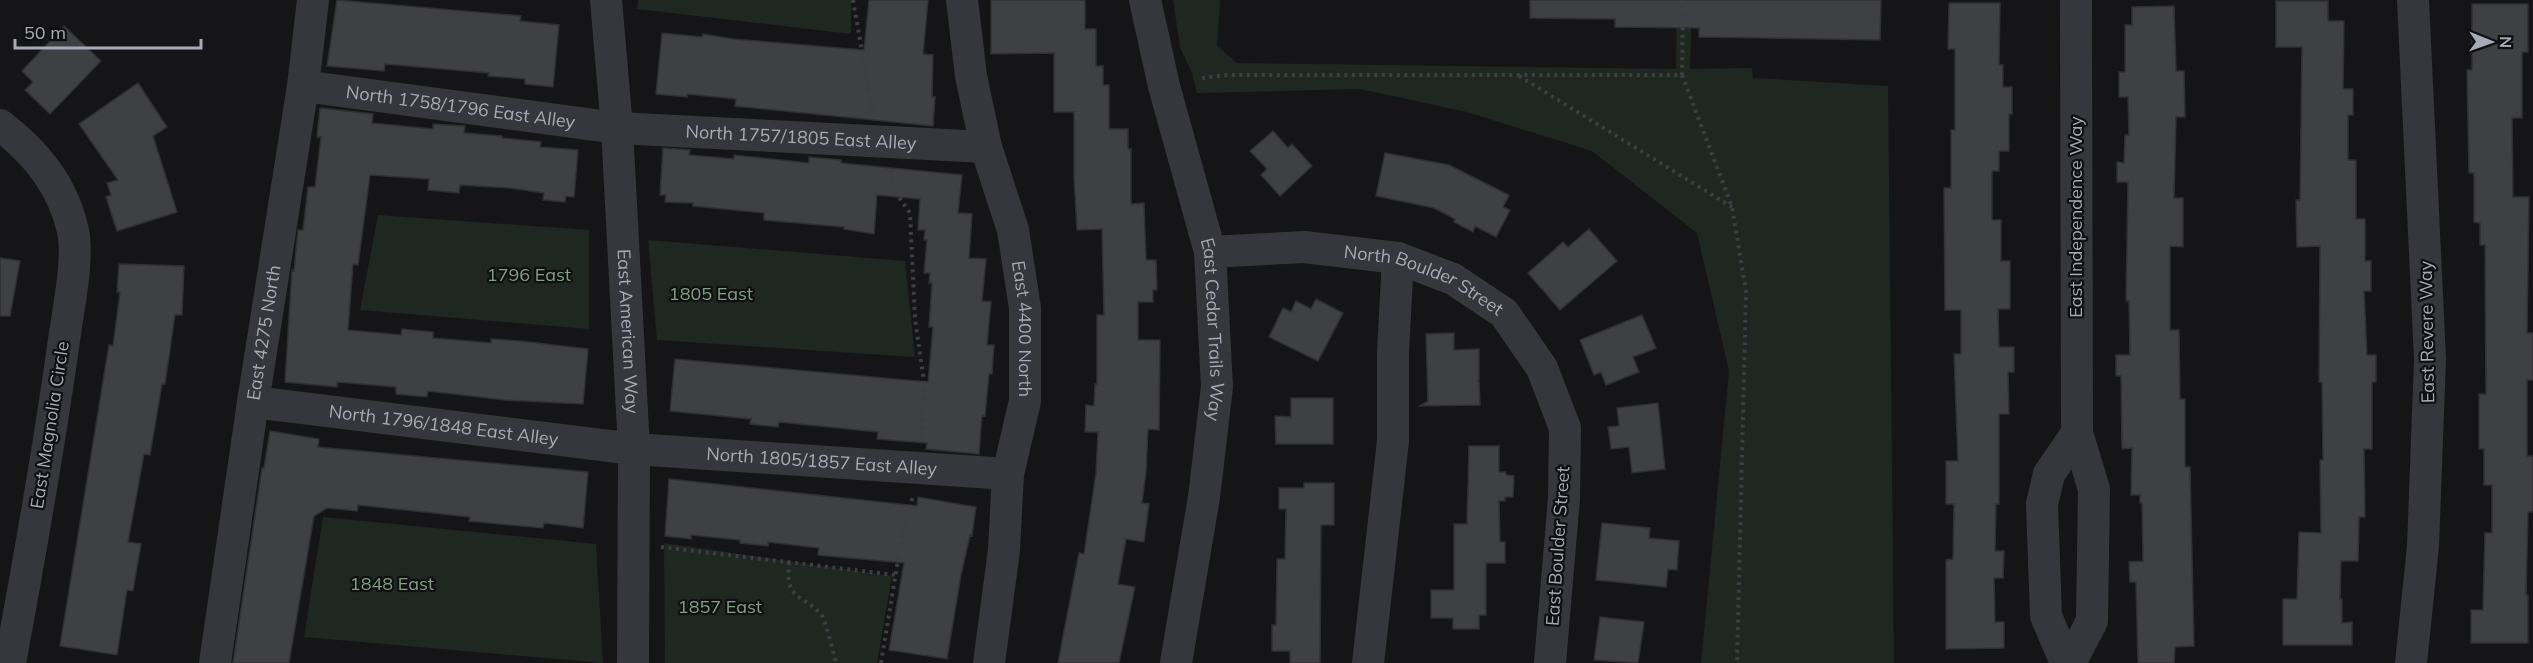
<svg xmlns="http://www.w3.org/2000/svg" width="2533" height="663" viewBox="0 0 2533 663" font-family="Mulish,sans-serif">
<rect width="100%" height="100%" fill="#151517"/>
<!-- green -->
<path fill="#1f2721" d="M638 0H851V34L637 9Z
M1173 0H1220L1217 46 1237 63 1676 69 1677 0H1692L1690 69 1752 68 1753 78 1888 86 1894 663H1701L1729 371 1697 233 1592 151 1467 112 1360 89 1197 93 1192 73 1180 47Z
M378 215 589 230V329L360 310Z
M648 240 905 261 915 357 657 340Z
M323 517 596 544 603 663 304 637Z
M664 543 892 576 877 663H665Z"/>
<!-- building -->
<path fill="#3f4044" stroke="#302f33" stroke-width="1.5" d="M337 0 521 16 520 21 559 25 553 87 525 84V79L488 76 489 73 385 64 384 71 327 66Z
M869 0H928L923 54 933 55 932 97H935L933 126 735 106 736 99 687 94V97L656 94 662 33 702 37 703 34 733 39 864 50Z
M991 0H1085V29H1096V66H1103V85H1109V129H1128V149H1131V204L1144 203 1146 260H1156L1157 290H1153V302H1138V340H1160L1159 430 1148 429 1146 472 1142 503 1149 504 1144 542 1126 539 1118 584 1135 587 1119 663H1058L1079 553 1084 554 1096 473 1098 432H1085L1086 405 1094 406 1095 384H1097V315H1104L1102 229 1077 230 1074 177V112H1054V53L991 54Z
M1530 0H1881L1880 40 1699 37V28L1615 27V19L1530 18Z
M2276 1H2328V21H2344L2343 89H2353V115H2348V160H2356V219H2365V261H2371V291H2364L2367 355H2376V382H2372V449H2364L2365 517H2359L2358 561H2341L2340 599H2342V623L2352 622V645H2283V599H2297L2299 532 2321 533 2320 460H2323L2322 382H2319L2320 246 2297 247 2296 200H2300L2302 47H2276Z
M1949 3H2000L1999 65H2003V87H2012V114H2009V151H1999V171H1992V220H2001V261H2010V309H1998L1999 347H2014V372H2008L2009 414H1999V504H1996L1995 551H2004L2003 578H1994L1995 622H2004V648L1946 649V560L1953 559 1954 504H1946V461H1958L1954 354H1961V310H1945L1944 188H1951V130H1955V49H1948Z
M2472 4H2528V52H2522V118H2512L2513 197H2529L2527 333H2533V380H2527V456H2533V512H2528L2526 595H2528V643H2471V610H2483L2485 533H2492V485H2484V449H2479V394H2486L2485 245H2480V223L2474 222V173H2469L2467 70H2472Z
M2174 6 2176 71H2184L2185 117H2176L2174 198H2183V247L2170 246V330H2179L2180 399H2185V467H2190L2194 646 2175 647 2174 663H2138L2136 582H2130L2129 562 2143 561 2142 503H2140V495H2131L2132 448 2122 449 2121 376H2116V355H2130L2129 301H2126L2128 182H2117V162L2124 163 2125 135H2129L2128 97H2119V72H2125V25H2132V7Z
M64 26 101 61 50 114 25 90 33 82 22 71Z
M138 83 167 127 153 136 177 212 117 231 106 197 111 195 107 183 118 180 79 124Z
M320 108 373 114 372 123 433 129V124L465 126 464 133 502 136V138L541 142 540 147 578 150 574 197 566 196 565 202 543 200 544 193 510 188 460 185 459 193 428 190 429 179 370 175 358 265 353 264 348 330 401 335 402 329 433 332V338L491 343V339L520 341 588 349 583 404 505 400 428 391 427 397 396 394V387L337 382V387L285 382 292 270 294 271 298 230H303L308 187H315L321 137H317Z
M1273 131 1288 148 1292 144 1312 166 1280 196 1261 175 1267 169 1250 151Z
M663 148 690 150 689 155 734 159V155L809 163V157L841 160V163L962 175 958 213 972 214 969 258 986 259 982 301 991 302 987 345H994L992 374H989L985 416 982 415 979 454 926 449 927 443 877 439 878 432 779 422 778 427 750 424 751 419 670 411 675 359 928 382 933 327H929L932 283H929L930 273H924L927 240H924L925 230H918L920 199 877 195 874 234 844 229V227L764 220V213L693 206V203L665 202 666 195H660Z
M1385 153 1449 165 1509 195 1503 207 1510 210 1496 237 1475 226 1473 232 1454 222 1455 219 1434 208 1376 196Z
M1589 229 1617 261 1560 310 1528 273 1563 242 1568 247Z
M0 258 20 261 10 316H0Z
M119 264 184 266 182 315H175L165 384H162L150 455 144 454 128 542 141 544 133 591 127 590 117 655 60 646 109 345 113 346 120 292H117Z
M1316 299 1343 313 1318 361 1269 337 1283 308 1291 312 1296 301 1311 309Z
M1642 315 1656 348 1633 357 1639 372 1606 385 1601 372 1594 375 1580 340Z
M1454 333V350L1479 349V380L1477 381H1479L1480 405 1420 406 1428 401 1426 334Z
M1291 398H1333V444H1276L1275 416 1291 417Z
M1658 403 1665 469 1632 473 1629 447 1611 449 1608 427 1619 426 1617 408Z
M270 431 319 439 318 447 588 472 583 528 544 523 543 528 469 521 470 517 358 505 357 511 327 508 314 516 289 663H233L262 468H264Z
M1469 446H1499V472H1506V475L1514 476 1513 497H1505V501H1499L1500 542H1505V563H1486V615H1479V629H1453V618H1431V590H1454V524H1467Z
M669 479 917 506 918 497 976 507 972 536 970 535 961 575 947 659 889 650 904 563 818 555 819 548 768 542V546L740 543V540L691 535V539L665 536Z
M1304 483H1334V525H1321L1320 663H1290V651H1272V625H1276L1277 559H1285L1286 509H1279V488H1304Z
M1602 523 1650 528 1649 538 1679 541 1677 570 1668 569 1666 587 1596 580Z
M1600 617 1644 622 1638 663 1594 660Z"/>
<g fill="none" stroke-linecap="round" stroke-linejoin="round">
<!-- path -->
<path stroke="#3c3e43" stroke-width="4" stroke-dasharray="3 4.5" stroke-linecap="butt" d="M853 0 873 114
M1682 75 1732 207 1746 291 1737 663
M1519 76 1732 207
M1202 78 1227 75H1682L1683 0
M891 170 893 189 910 213 915 319 924 382 921 442
M661 547 896 575
M789 562C785 601 801 593 821 614 825 619 834 654 836 663
M881 663 901 542 913 495"/>
<!-- minor -->
<g stroke="#36373c" stroke-width="32">
<path id="s1" d="M606 0 617 128 634 449 633 663"/>
<path id="s2" d="M962 0 971 76 986 147 1013 230 1025 308V401L1008 474 1004 550 989 663"/>
<path id="s3" d="M1145 0 1164 86 1210 252 1217 387 1204 497 1176 663"/>
<path id="s4" d="M303 86 617 128 986 147"/>
<path d="M0 125C36 153 63 185 73 231 79 259 68 310 64 340 49 448 30 555 10 663"/>
<path id="s5" d="M1210 252 1304 247 1398 258 1453 279 1504 313 1542 368 1565 428 1564 498 1550 663"/>
<path id="s6" d="M253 402 634 449 1008 474"/>
<path id="s7" d="M215 663 253 402 303 86 313 0"/>
<path d="M1368 663 1393 441V352L1398 258"/>
<path d="M2066 663 2046 616 2042 504 2049 474 2077 433"/>
<path d="M2070 663 2092 621 2094 489 2077 433 2076 0"/>
<path d="M2411 663 2423 546 2430 359 2413 0"/>
</g>
</g>
<g text-anchor="middle" stroke-width="4.5" stroke-linejoin="round" paint-order="stroke">
<!-- street labels -->
<g font-size="18" fill="#a7abb7" stroke="#101012">
<text dy="6" stroke="none"><textPath href="#s4" startOffset="159">North 1758/1796 East Alley</textPath></text>
<text dy="6" stroke="none"><textPath href="#s4" startOffset="501">North 1757/1805 East Alley</textPath></text>
<text transform="translate(2076 217) rotate(-90)" y="6">East Independence Way</text>
<text dy="6" stroke="none"><textPath href="#s5" startOffset="220">North Boulder Street</textPath></text>
<text dy="6" stroke="none"><textPath href="#s3" startOffset="338">East Cedar Trails Way</textPath></text>
<text dy="6" stroke="none"><textPath href="#s2" startOffset="336">East 4400 North</textPath></text>
<text dy="6" stroke="none"><textPath href="#s7" startOffset="334">East 4275 North</textPath></text>
<text dy="6" stroke="none"><textPath href="#s1" startOffset="332">East American Way</textPath></text>
<text transform="translate(2427 332) rotate(-91)" y="6">East Revere Way</text>
<text transform="translate(50 425) rotate(-81)" y="6">East Magnolia Circle</text>
<text dy="6" stroke="none"><textPath href="#s6" startOffset="192">North 1796/1848 East Alley</textPath></text>
<text dy="6" stroke="none"><textPath href="#s6" startOffset="572">North 1805/1857 East Alley</textPath></text>
<text transform="translate(1558 546) rotate(-86)" y="6">East Boulder Street</text>
</g>
<!-- park labels -->
<g font-size="18" fill="#7ea282" stroke="#101012">
<text x="529" y="281">1796 East</text>
<text x="711" y="300">1805 East</text>
<text x="392" y="590">1848 East</text>
<text x="720" y="613">1857 East</text>
</g>
</g>
<!-- north arrow -->
<g transform="translate(2491 42) rotate(91)" stroke="#101012" stroke-width="4.5" paint-order="stroke">
<path d="M0-4.5L10 22L0 15L-10 22Z" fill="#a7abb7"/>
<text y="-9" font-size="16" font-weight="bold" text-anchor="middle" fill="#a7abb7">N</text>
</g>
<!-- scale -->
<path d="M15 39v9h186v-9" fill="none" stroke="#a7abb7" stroke-width="3"/>
<text x="24" y="39" font-size="18" fill="#a7abb7" stroke="#101012" stroke-width="4.5" paint-order="stroke">50 m</text>
</svg>
